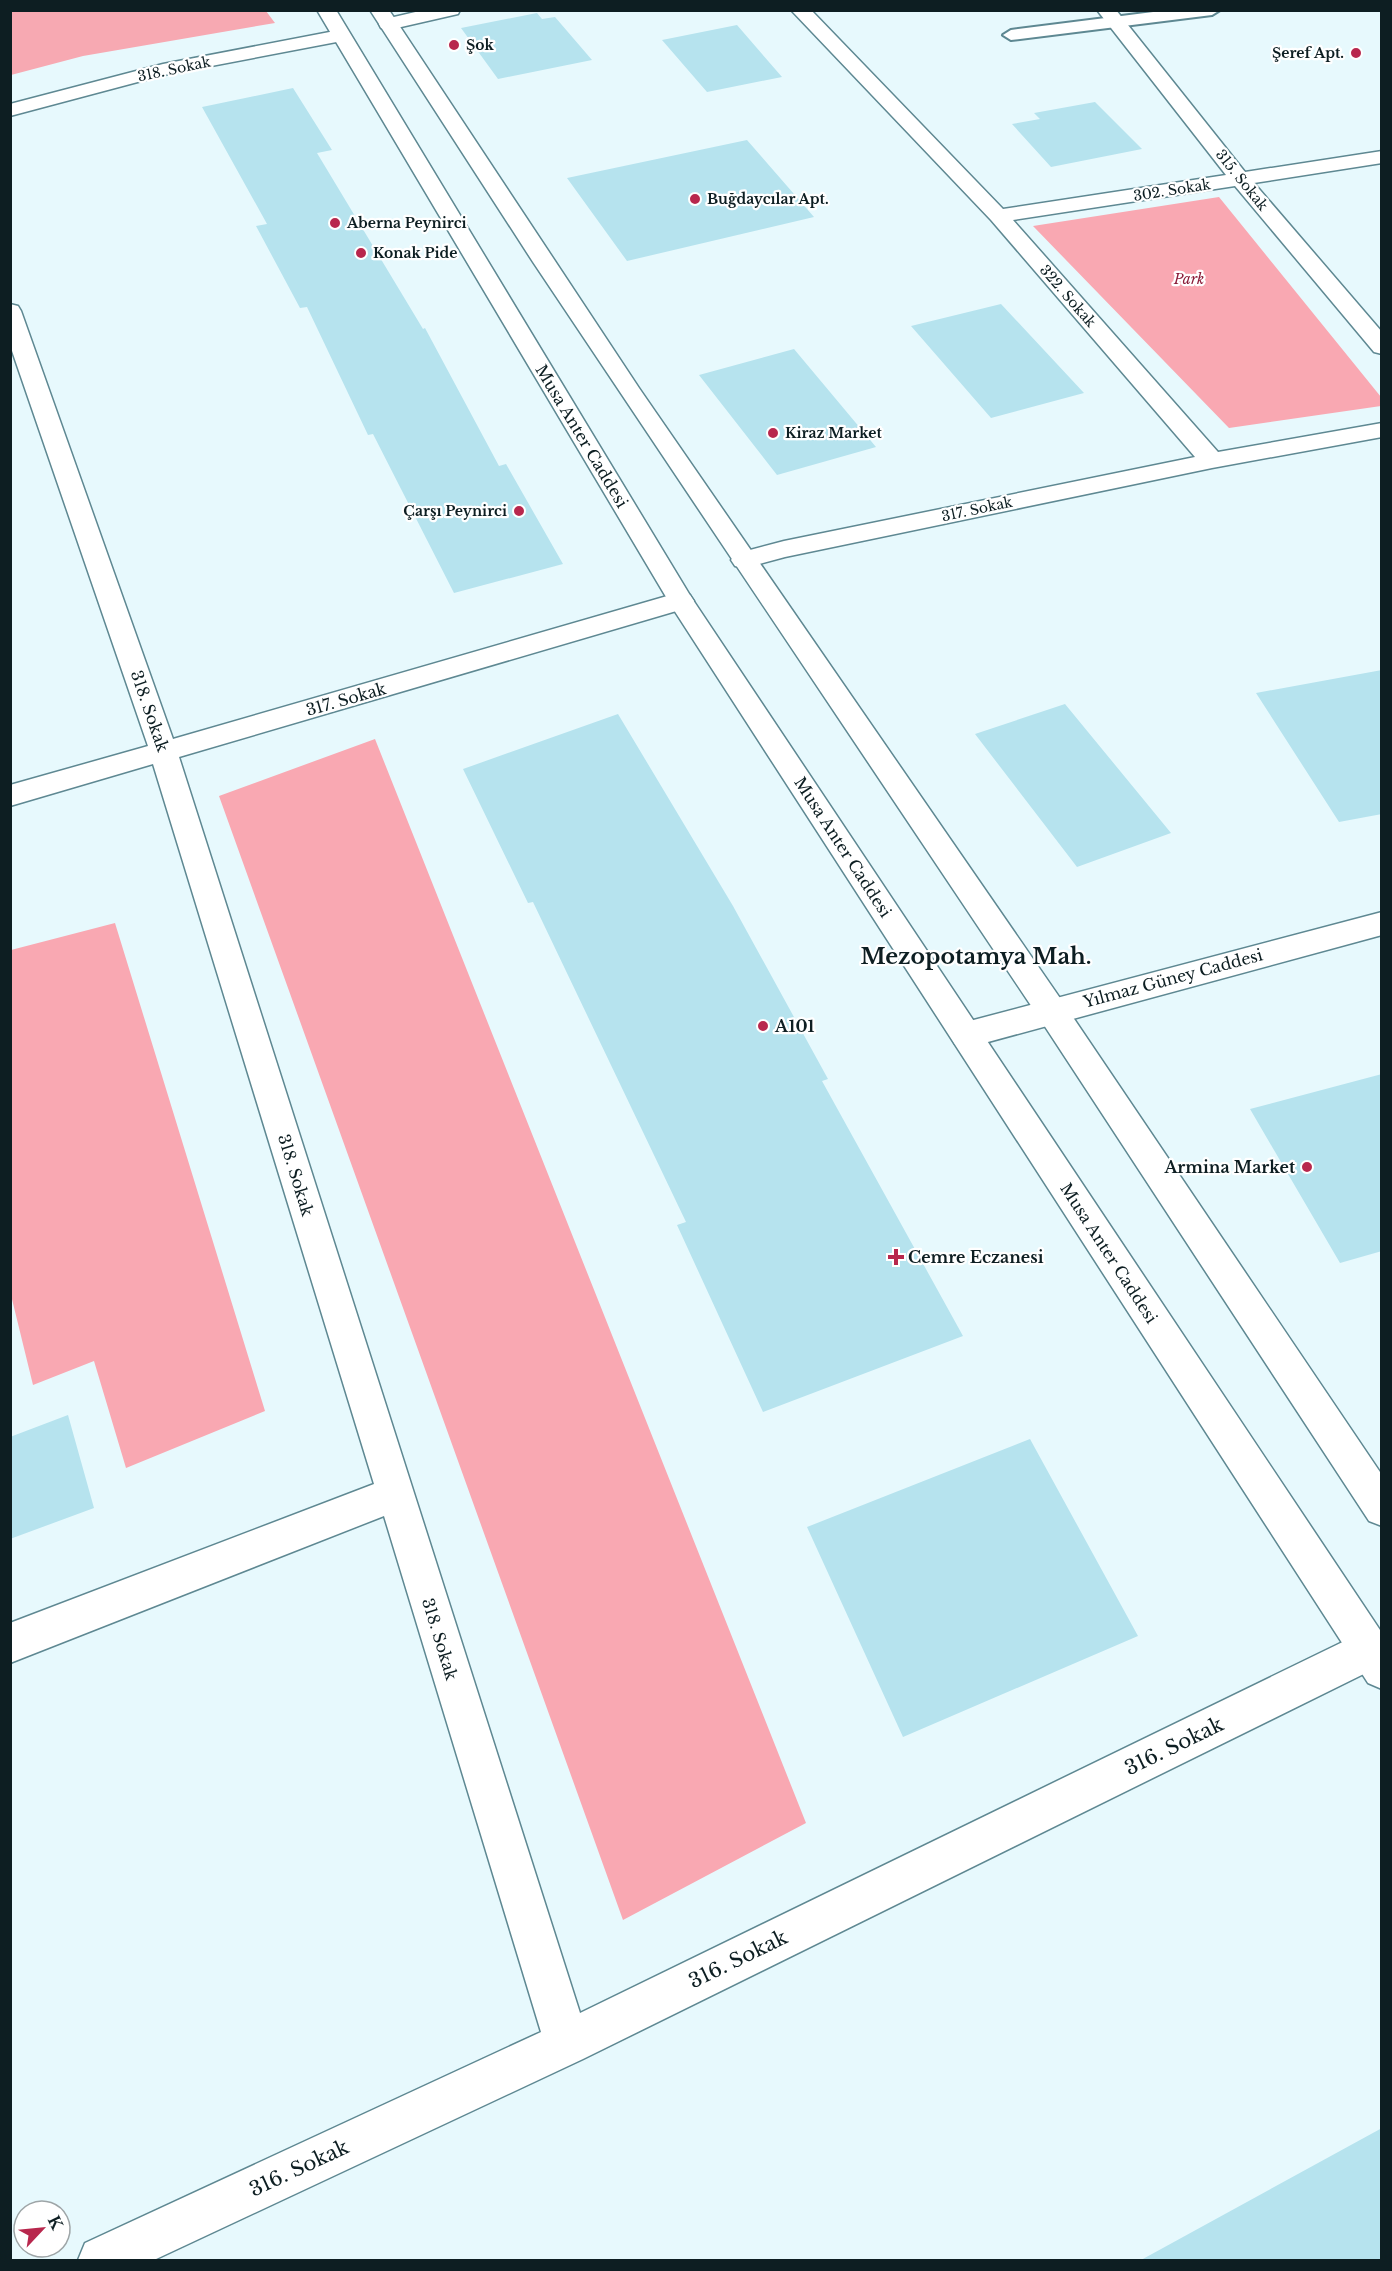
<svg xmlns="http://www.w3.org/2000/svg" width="1392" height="2271" viewBox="0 0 1392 2271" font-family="'Libre Baskerville',serif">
<rect width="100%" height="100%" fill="#e7f9fd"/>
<!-- green -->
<path fill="#f9a8b2" d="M1219 197 1381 397V406L1229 428 1033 226Z
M375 739 806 1823 623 1920 219 796Z
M115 923 265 1411 126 1468 94 1361 33 1385 10 1291 11 950Z"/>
<!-- forest -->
<path fill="#f7a9b2" d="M11 10 266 11 275 23 83 56 11 75Z"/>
<!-- building -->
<path fill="#b6e3ee" d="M537 13 542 19 555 17 592 60 498 79 461 28Z
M737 25 782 77 707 92 662 40Z
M293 88 332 150 317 153 423 329 425 328 499 466 506 464 563 564 454 593 373 434 368 435 307 307 300 308 256 226 267 224 202 107Z
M1095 102 1142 149 1051 167 1012 124 1040 119 1034 113Z
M747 140 814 217 627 261 567 178Z
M1001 304 1084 393 991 418 911 326Z
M794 349 876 447 777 475 699 375Z
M1382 670V814L1339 822 1256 693Z
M1065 704 1171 833 1077 867 975 734Z
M618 714 733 906 828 1079 822 1081 963 1336 763 1412 677 1225 686 1222 533 902 528 903 463 769Z
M1382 1074V1251L1340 1263 1250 1109Z
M68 1415 94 1508 10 1539V1437Z
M1030 1439 1138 1636 903 1737 807 1527Z
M1382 2128V2260H1141Z"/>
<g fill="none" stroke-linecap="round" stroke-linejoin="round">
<defs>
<path id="service" d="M1169 10H1220L1212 15 1011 40 1003 35 1011 30Z"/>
<path id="minor" d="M424 10H460L458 14 388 30 381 28 379 24 381 20Z
M791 10H811L1003 209 1226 175 1097 10H1116L1245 172 1382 151V163L1254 183 1382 332V354L1374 352 1235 186 1013 220 1218 452 1382 423V437L1212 468 785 557 744 568 735 566 731 560 735 554 784 541 1195 457 991 220Z
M340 30 347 32 349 36 347 40 164 75 10 116V104L163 64Z
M10 304 18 306 21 311 173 739 681 592 690 595 694 601 690 607 179 757 580 2013 1355 1636 1369 1630 1382 1635V1665L583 2059 154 2260H78L85 2243 541 2032 384 1516 10 1663V1623L374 1484 153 764 10 806V785L148 746 10 345Z"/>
<path id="tertiary" d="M1382 912V935L966 1048 955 1044 950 1035 955 1026 966 1022Z"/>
<path id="secondary" d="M317 10H336L691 597 1382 1633V1689L1368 1683 672 607Z
M370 10H389L639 388 1062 1001 1382 1475V1526L1369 1521 1040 1019 533 262Z"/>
</defs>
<!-- service casing -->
<use href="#service" stroke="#5e8892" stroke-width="4"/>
<!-- minor casing -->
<use href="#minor" stroke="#5e8892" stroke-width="3"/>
<!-- tertiary casing -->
<use href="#tertiary" stroke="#5e8892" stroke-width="3"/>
<!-- secondary casing -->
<use href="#secondary" stroke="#5e8892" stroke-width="3"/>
<!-- service -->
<use href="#service" fill="#fff" fill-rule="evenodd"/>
<!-- minor -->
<use href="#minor" fill="#fff" fill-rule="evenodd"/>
<!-- tertiary -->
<use href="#tertiary" fill="#fff" fill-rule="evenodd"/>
<!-- secondary -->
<use href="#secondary" fill="#fff" fill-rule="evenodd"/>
</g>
<!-- markers -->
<g fill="#b8274d" stroke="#fff" stroke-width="2">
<circle cx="454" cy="45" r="6"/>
<circle cx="1356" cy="53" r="6"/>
<circle cx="695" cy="199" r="6"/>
<circle cx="335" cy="223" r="6"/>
<circle cx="361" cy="253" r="6"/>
<circle cx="773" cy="433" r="6"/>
<circle cx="519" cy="511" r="6"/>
<circle cx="763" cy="1026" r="6"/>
<circle cx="1307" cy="1167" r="6"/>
<path d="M893 1248h6v6h6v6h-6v6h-6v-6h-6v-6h6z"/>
</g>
<g text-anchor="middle" stroke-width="4.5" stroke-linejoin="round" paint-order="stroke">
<!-- far-poi labels -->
<g font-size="14" font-weight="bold" fill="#0d1e22" stroke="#fff" text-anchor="start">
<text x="466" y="50">Şok</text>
<text x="1344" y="58" text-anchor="end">Şeref Apt.</text>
<text x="707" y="204">Buğdaycılar Apt.</text>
<text x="347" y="228">Aberna Peynirci</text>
<text x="373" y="258">Konak Pide</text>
<text x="785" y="438">Kiraz Market</text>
<text x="507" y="516" text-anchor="end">Çarşı Peynirci</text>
</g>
<!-- far-street labels -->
<g font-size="14" fill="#0d1e22" stroke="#fff">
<text transform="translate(174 69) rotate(-12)" y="5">318. Sokak</text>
<text transform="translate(1242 180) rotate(51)" y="5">315. Sokak</text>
<text transform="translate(1172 190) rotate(-9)" y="5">302. Sokak</text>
<text transform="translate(1068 296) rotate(49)" y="5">322. Sokak</text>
<text transform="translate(977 509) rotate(-12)" y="5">317. Sokak</text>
</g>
<!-- far-park labels -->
<g font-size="14" font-style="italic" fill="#8a1c39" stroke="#fff">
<text x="1189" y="284">Park</text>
</g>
<!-- street labels -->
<g font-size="16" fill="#0d1e22" stroke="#fff">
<text transform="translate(582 436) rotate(59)" y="6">Musa Anter Caddesi</text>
<text transform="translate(346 699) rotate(-16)" y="6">317. Sokak</text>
<text transform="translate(150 711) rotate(71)" y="6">318. Sokak</text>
<text transform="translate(843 847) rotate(57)" y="6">Musa Anter Caddesi</text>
<text transform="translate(1173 978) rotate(-15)" y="6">Yılmaz Güney Caddesi</text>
<text transform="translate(296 1175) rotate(73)" y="6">318. Sokak</text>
<text transform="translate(1109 1253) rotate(57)" y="6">Musa Anter Caddesi</text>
<text transform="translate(440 1639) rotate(73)" y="6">318. Sokak</text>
</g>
<!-- poi labels -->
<g font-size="16" font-weight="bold" fill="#0d1e22" stroke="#fff" text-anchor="start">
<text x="775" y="1032">A101</text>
<text x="1295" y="1173" text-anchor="end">Armina Market</text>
<text x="908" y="1263">Cemre Eczanesi</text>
</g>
<!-- near-street labels -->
<g font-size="20" fill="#0d1e22" stroke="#fff">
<text transform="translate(1174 1746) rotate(-26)" y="7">316. Sokak</text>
<text transform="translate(738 1959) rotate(-26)" y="7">316. Sokak</text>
<text transform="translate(299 2168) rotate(-25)" y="7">316. Sokak</text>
</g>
<!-- district labels -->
<g font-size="22" font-weight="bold" fill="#0d1e22" stroke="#fff">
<text x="976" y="964">Mezopotamya Mah.</text>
</g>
</g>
<!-- border -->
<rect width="1392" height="2271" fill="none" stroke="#0d1e22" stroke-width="24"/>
<!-- north arrow -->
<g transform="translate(42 2229) rotate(64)"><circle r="28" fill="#ffffff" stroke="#9ea5a7" stroke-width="1.5"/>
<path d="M0-4.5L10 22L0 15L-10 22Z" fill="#b8274d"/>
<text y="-9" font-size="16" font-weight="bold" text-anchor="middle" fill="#0d1e22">K</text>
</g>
</svg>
